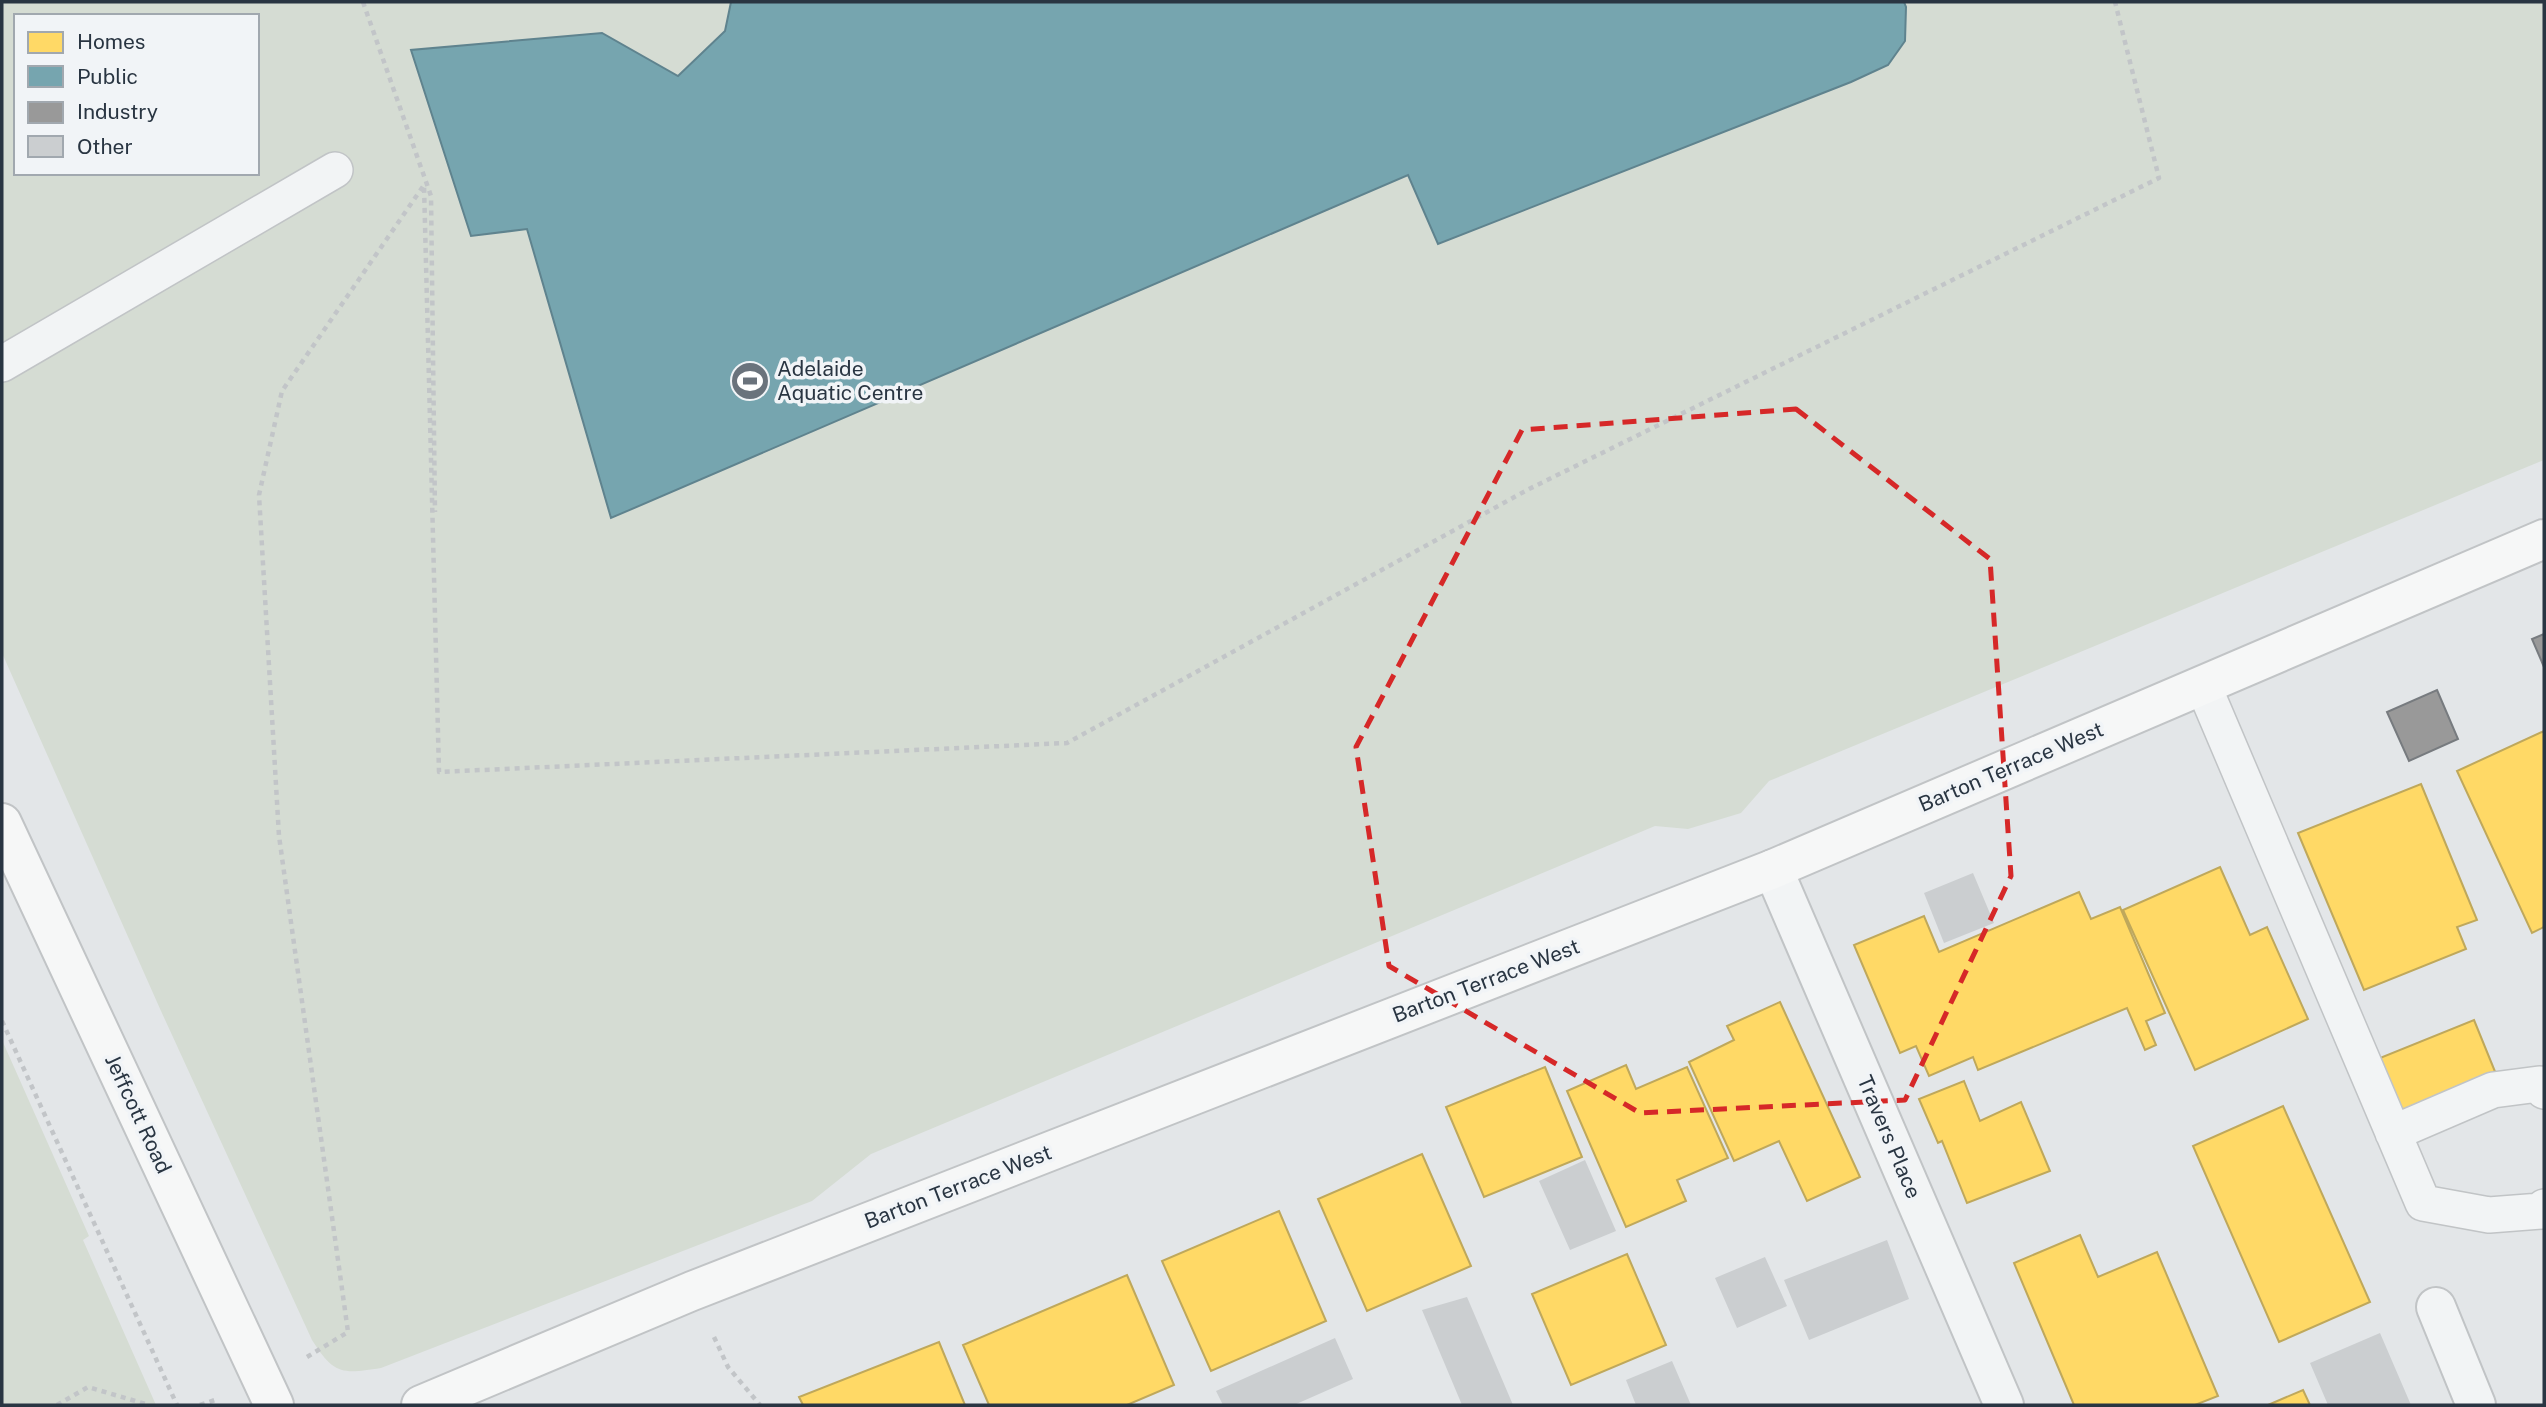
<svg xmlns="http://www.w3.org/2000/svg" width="2546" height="1407" viewBox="0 0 2546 1407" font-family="'Public Sans',sans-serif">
<rect width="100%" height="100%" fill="#e3e6e8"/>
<!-- green -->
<path fill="#d5dcd3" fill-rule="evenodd" d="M2 2H2544V460L1769 781 1741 813 1688 829 1655 826 871 1154 812 1201 381 1368C342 1374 334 1375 312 1340L161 1011 2 653ZM16 16H257V173H16Z
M2 1040 89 1236 83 1240 156 1405H2Z"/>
<!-- homes -->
<path fill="#ffd966" stroke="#bfa85b" stroke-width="2" d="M2544 731V927L2532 933 2457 771Z
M2421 784 2477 920 2457 927 2466 949 2364 990 2298 833Z
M2220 867 2250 935 2267 927 2308 1019 2195 1070 2123 910Z
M2079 892 2091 919 2120 907 2165 1013 2146 1021 2156 1045 2145 1050 2127 1008 1978 1070 1973 1057 1929 1076 1916 1046 1900 1053 1854 945 1924 916 1939 952Z
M1780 1002 1860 1177 1807 1201 1779 1141 1734 1161 1689 1062 1734 1040 1727 1026Z
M2474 1020 2496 1074 2397 1114 2375 1060Z
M1626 1065 1636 1089 1687 1067 1728 1158 1677 1180 1686 1201 1626 1227 1567 1091Z
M1545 1067 1582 1157 1484 1197 1446 1107Z
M1964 1081 1980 1121 2021 1102 2050 1171 1967 1203 1942 1141 1938 1143 1919 1099Z
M2283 1106 2370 1302 2279 1342 2193 1146Z
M1422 1154 1471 1266 1367 1311 1318 1199Z
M1279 1211 1326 1321 1211 1371 1162 1261Z
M2080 1235 2098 1277 2157 1252 2218 1396 2195 1405H2074L2014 1263Z
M1627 1254 1666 1345 1571 1385 1532 1294Z
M1127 1275 1174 1385 1127 1405H989L963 1345Z
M939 1342 965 1405H803L799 1397Z
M2303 1390 2310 1405H2268Z"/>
<!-- public -->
<path fill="#76a5af" stroke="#5f838e" stroke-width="2" d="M731 2H1904L1906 7 1905 41 1888 65 1851 82 1438 244 1408 175 611 518 527 229 471 236 411 50 602 33 678 76 725 31Z"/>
<!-- industry -->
<path fill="#999" stroke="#777b7f" stroke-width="2" d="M2544 634V667L2532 639Z
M2437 690 2458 739 2409 761 2387 712Z"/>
<!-- building -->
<path fill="#cbced0" d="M1973 873 1994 923 1944 943 1924 893Z
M1585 1160 1616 1231 1570 1250 1539 1181Z
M1887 1240 1909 1299 1809 1340 1784 1280Z
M1765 1257 1787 1306 1737 1328 1715 1278Z
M1467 1297 1513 1405H1462L1422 1310Z
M2380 1333 2411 1405H2328L2310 1363Z
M1335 1338 1353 1379 1294 1405H1223L1216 1391Z
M1672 1361 1691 1405H1636L1626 1380Z"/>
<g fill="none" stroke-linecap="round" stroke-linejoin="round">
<defs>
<path id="lane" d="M2 364 335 170
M2203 685 2423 1203 2489 1215 2541 1211 2544 1207
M2393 1133 2493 1090 2539 1084 2544 1091"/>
<path id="street" d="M1773 869 2004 1405
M2436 1307 2476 1405"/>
<path id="secondary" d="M2 823 274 1405
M421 1405 692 1291 1773 869 2544 539"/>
</defs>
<!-- lane casing -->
<use href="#lane" stroke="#c1c4c6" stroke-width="38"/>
<!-- street casing -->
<use href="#street" stroke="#c1c4c6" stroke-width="42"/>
<!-- secondary casing -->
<use href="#secondary" stroke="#c1c4c6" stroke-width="42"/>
<!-- path -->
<path stroke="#c2c5c8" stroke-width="4.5" stroke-dasharray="5 5" stroke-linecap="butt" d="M363 2 431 196 435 512
M2 1021 177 1405
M714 1337 728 1367 760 1405
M307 1357 348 1332 279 836 259 495 282 391 424 185 439 772 1067 743 1529 489 2159 178 2115 2
M57 1405 88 1387 149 1405
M200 1405 218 1399"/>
<!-- lane -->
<use href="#lane" stroke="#f2f4f5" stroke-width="35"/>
<!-- street -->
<use href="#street" stroke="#f2f4f5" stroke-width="38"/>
<!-- secondary -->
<use href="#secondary" stroke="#f6f7f7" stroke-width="38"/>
</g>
<!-- marked area -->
<path fill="none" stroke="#d62828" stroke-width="5" stroke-dasharray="14 9" stroke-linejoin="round" d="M1796 409 1990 559 2011 876 1905 1100 1640 1113 1389 966 1356 747 1522 430Z"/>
<!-- icons -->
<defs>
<symbol id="stadium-disc" viewBox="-11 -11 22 22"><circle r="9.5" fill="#6a737c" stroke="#f1f4f7"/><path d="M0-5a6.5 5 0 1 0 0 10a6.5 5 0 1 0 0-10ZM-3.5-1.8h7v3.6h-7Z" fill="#fff"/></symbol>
</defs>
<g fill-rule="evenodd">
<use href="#stadium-disc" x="728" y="359" width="44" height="44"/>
</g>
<g text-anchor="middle" stroke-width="7" stroke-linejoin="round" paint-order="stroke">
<!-- poi labels -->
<g font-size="21" fill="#293542" stroke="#f1f4f7" text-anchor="start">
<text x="777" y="376">Adelaide<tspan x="777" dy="24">Aquatic Centre</tspan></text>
</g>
<!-- street labels -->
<g font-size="21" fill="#293542" stroke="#f1f4f7">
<text transform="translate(2011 767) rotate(-23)" y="7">Barton Terrace West</text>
<text transform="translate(1486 981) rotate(-21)" y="7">Barton Terrace West</text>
<text transform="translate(138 1114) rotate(65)" y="7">Jeffcott Road</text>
<text transform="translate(1889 1137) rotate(67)" y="7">Travers Place</text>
<text transform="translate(958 1187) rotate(-21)" y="7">Barton Terrace West</text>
</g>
</g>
<!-- border -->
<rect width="2546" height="1407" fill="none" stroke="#293542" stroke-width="7"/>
<!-- legend -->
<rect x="14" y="14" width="245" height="161" fill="#f1f4f7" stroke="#a1a8af" stroke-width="2"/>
<rect x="28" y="32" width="35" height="21" fill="#ffd966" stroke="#a1a8af" stroke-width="2"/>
<text x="77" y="49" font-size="21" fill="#293542">Homes</text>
<rect x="28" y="66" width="35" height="21" fill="#76a5af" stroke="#a1a8af" stroke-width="2"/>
<text x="77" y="84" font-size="21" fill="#293542">Public</text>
<rect x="28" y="102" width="35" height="21" fill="#999999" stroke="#a1a8af" stroke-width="2"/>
<text x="77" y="119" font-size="21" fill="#293542">Industry</text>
<rect x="28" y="136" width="35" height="21" fill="#cbced0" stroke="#a1a8af" stroke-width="2"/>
<text x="77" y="154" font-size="21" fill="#293542">Other</text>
</svg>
